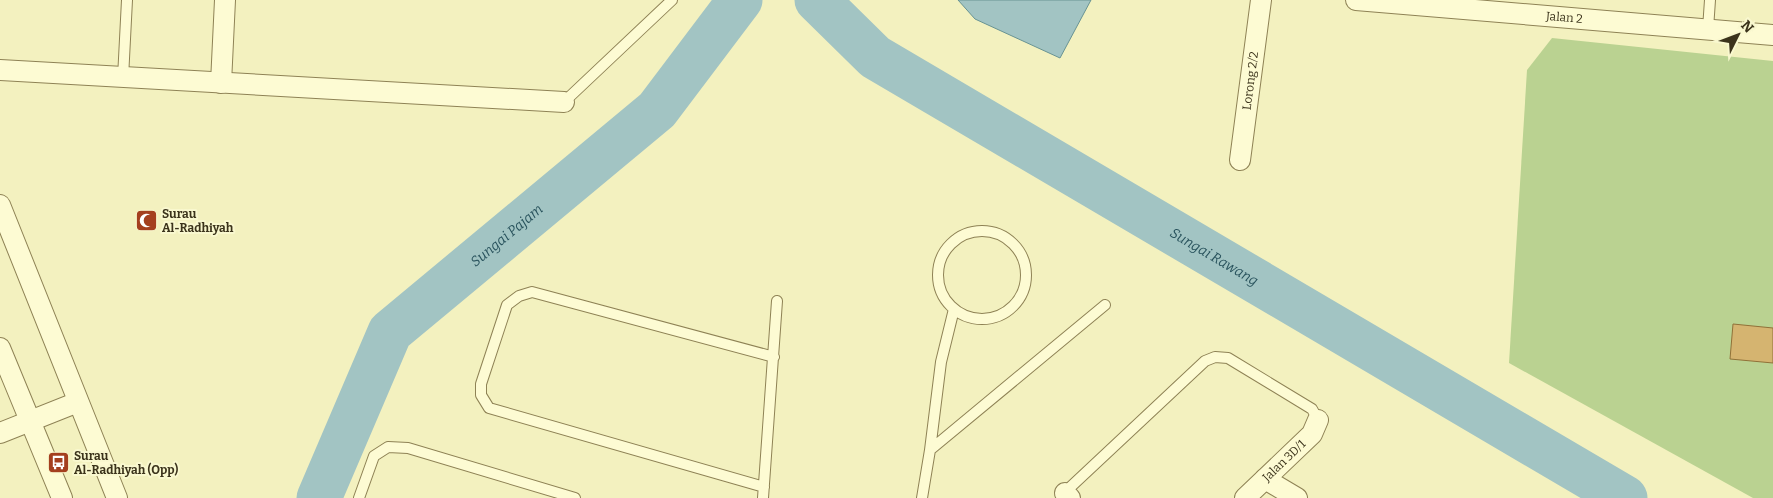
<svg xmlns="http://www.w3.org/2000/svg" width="1773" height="498" viewBox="0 0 1773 498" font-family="Bitter,serif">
<rect width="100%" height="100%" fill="#f3f1bf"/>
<!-- green -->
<path fill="#bad291" d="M1552 38 1773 61V498H1753L1509 363 1527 70Z"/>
<!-- water -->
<path fill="#a2c4c3" stroke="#689393" d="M958 0H1091L1060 58 975 19Z"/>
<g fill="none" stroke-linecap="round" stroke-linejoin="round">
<!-- river -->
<g stroke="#a2c4c3" stroke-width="45">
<path id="s1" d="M817 0 875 57 1625 498"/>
<path id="s2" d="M319 498 390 332 657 110 740 0"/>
</g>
</g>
<!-- building -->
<path fill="#d5b470" stroke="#907138" d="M1733 324 1773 328V363L1730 359Z"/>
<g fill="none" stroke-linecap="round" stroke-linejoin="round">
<defs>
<path id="lane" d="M1708 29 1710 0
M123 78 127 0
M564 102 672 0
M938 275a44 44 0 1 1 88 0a44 44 0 1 1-88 0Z
M930 450 941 362 954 309
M764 487 489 408 481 395V384L507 305 519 296 532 292 774 357
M1062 495 1205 361 1215 357 1228 358 1312 409 1318 420
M359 498 374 456 388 447 408 448 575 498
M763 498 777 301
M922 498 930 450 1105 305"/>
<g id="street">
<path id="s3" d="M1356 0 1773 35"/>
<path d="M0 70 564 102"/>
<path d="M221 83 225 0"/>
<path id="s4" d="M1240 160 1261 0"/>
<path d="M0 205 117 498"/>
<path d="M0 348 62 498"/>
<path d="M0 433 78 402"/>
<path d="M1265 479 1297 498"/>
<path d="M1065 493 1070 498"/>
<path id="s5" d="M1245 498 1312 434 1318 420"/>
</g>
</defs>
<!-- lane casing -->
<use href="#lane" stroke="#8e8255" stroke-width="12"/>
<!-- street casing -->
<use href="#street" stroke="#8e8255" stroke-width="22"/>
<!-- lane -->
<use href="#lane" stroke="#fdfbd3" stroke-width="10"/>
<!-- street -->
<use href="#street" stroke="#fdfbd3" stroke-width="20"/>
</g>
<!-- icons -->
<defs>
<symbol id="mosque-square" viewBox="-11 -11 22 22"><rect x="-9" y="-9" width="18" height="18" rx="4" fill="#a43f1e" stroke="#f9f8cf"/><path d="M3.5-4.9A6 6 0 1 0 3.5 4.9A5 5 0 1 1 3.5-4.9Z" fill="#fff"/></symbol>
<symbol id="bus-square" viewBox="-11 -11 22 22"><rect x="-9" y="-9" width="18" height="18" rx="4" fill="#a43f1e" stroke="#f9f8cf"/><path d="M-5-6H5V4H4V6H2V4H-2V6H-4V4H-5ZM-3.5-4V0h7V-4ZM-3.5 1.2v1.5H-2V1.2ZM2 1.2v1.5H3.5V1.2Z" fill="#fff"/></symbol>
</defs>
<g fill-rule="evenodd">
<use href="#mosque-square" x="134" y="208" width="25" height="25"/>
<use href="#bus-square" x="46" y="450" width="25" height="25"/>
</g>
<g text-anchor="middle" stroke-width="4" stroke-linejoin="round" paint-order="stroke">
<!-- street labels -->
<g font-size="12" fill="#3b331b" stroke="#f9f8cf">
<text dy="4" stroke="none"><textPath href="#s3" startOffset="209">Jalan 2</textPath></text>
<text dy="4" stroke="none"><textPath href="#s4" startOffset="80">Lorong 2/2</textPath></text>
<text dy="4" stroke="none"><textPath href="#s5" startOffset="54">Jalan 3D/1</textPath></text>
</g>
<!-- poi labels -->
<g font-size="12" font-weight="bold" fill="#3b331b" stroke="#f9f8cf" text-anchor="start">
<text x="162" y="218">Surau<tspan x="162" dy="14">Al-Radhiyah</tspan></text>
<text x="74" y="460">Surau<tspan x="74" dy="14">Al-Radhiyah (Opp)</tspan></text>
</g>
<!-- water labels -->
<g font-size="14" font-style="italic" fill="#29535d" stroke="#f9f8cf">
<text dy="5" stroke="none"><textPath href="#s2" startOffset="332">Sungai Pajam</textPath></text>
<text dy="5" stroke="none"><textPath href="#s1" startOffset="475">Sungai Rawang</textPath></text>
</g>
</g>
<!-- north arrow -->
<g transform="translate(1738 35) rotate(48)" stroke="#f9f8cf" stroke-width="4" paint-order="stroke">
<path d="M0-4L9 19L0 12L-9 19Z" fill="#3b331b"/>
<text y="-8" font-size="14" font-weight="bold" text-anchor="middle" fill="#3b331b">N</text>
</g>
</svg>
